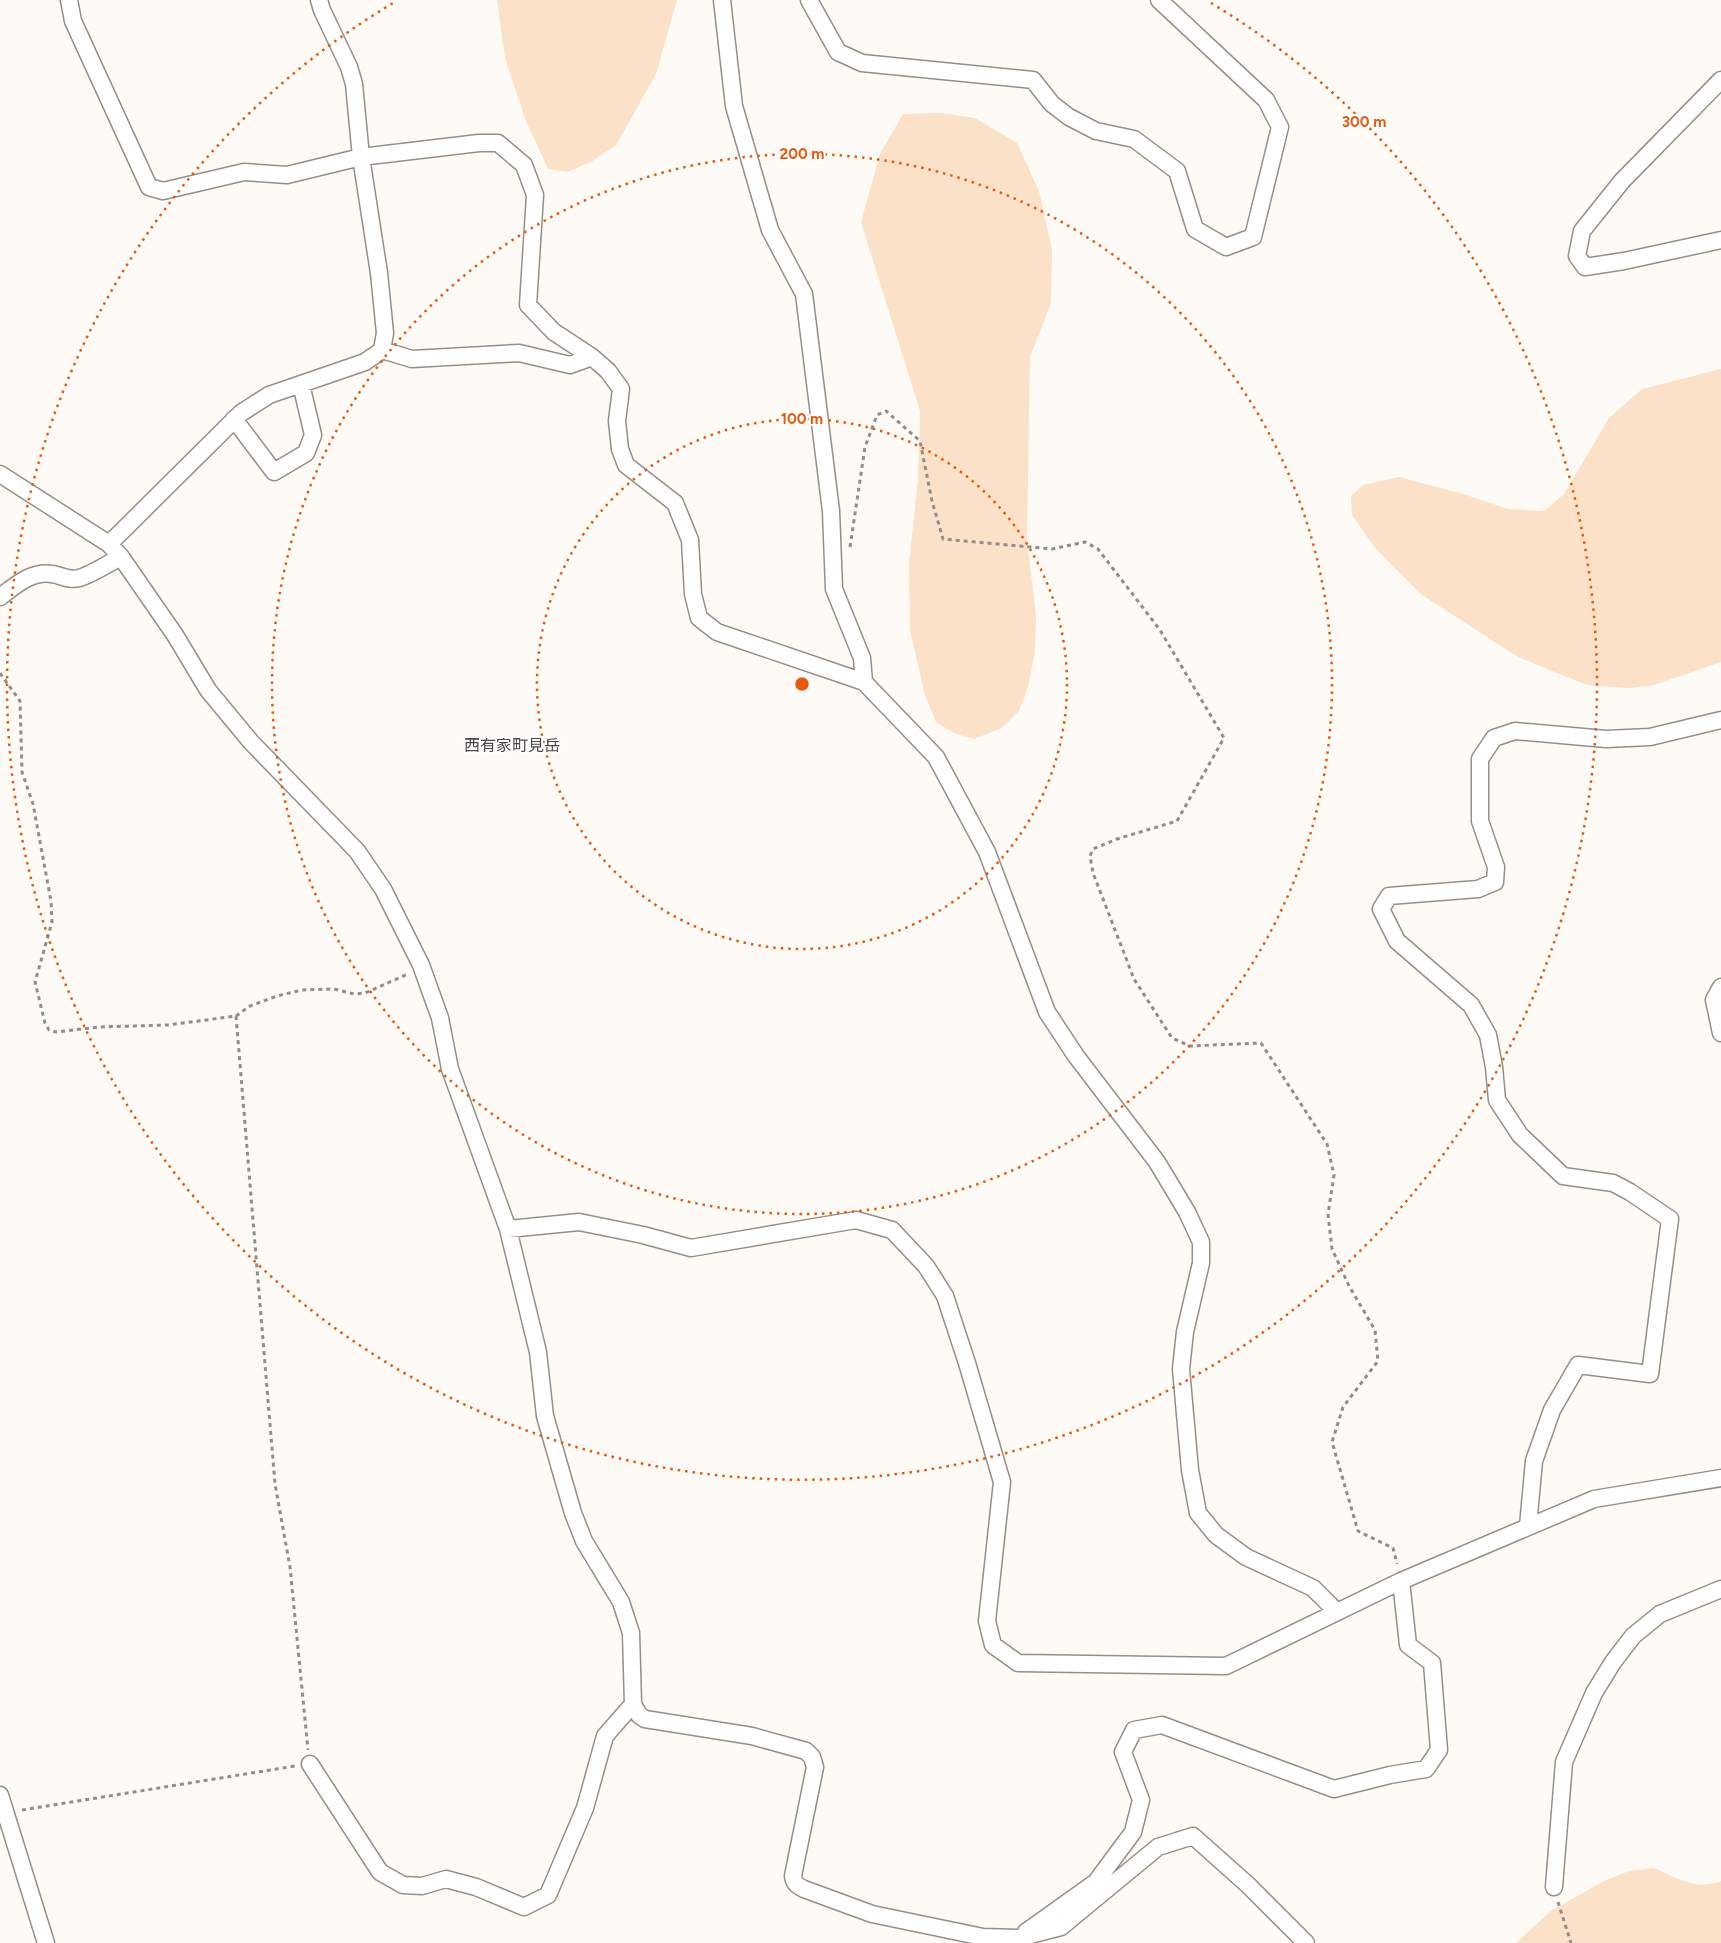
<svg xmlns="http://www.w3.org/2000/svg" width="1721" height="1943" viewBox="0 0 1721 1943" font-family="Figtree,'Noto Sans JP',sans-serif">
<rect width="100%" height="100%" fill="#fefaf5"/>
<!-- green -->
<path fill="#fae1c7" d="M497 0H677L656 74 616 145 591 162 567 172 548 169 526 121 505 58Z
M942 113 975 118 1017 143 1039 191 1052 250 1051 303 1030 357 1027 539 1036 616 1035 652 1028 687 1019 711 1002 728 974 739 954 733 936 722 925 695 910 630 909 563 918 479 920 411 861 222 880 154 903 114Z
M1721 369V662L1654 685 1630 688 1587 685 1518 657 1422 595 1375 548 1352 515 1351 496 1363 485 1399 477 1463 494 1508 509 1544 511 1564 494 1609 418 1642 389Z
M1654 1868C1677 1878 1695 1891 1721 1881V1943H1516L1551 1911 1604 1881 1629 1871Z"/>
<g fill="none" stroke-linecap="round" stroke-linejoin="round">
<defs>
<path id="street" d="M69 0 73 21 149 187 163 191 244 172 287 175 361 157 479 143H498L524 165 535 195 528 305 554 332 592 357 608 371 621 389 617 421 620 449 626 465 675 503 690 540 693 594 699 618 717 632 864 682 936 757 987 852 1047 1012 1076 1056 1157 1162 1187 1212 1201 1242V1263L1185 1332 1181 1369 1190 1470 1198 1513 1216 1535 1246 1557 1313 1588 1336 1611
M722 0 734 106 770 230 804 294 831 511 834 589 862 658 864 682
M809 0 838 52 862 63 1033 80 1052 104 1069 117 1096 131 1134 139 1177 171 1195 229 1226 247 1253 237 1280 127 1266 100 1159 0
M1721 80 1622 181 1582 231 1577 256 1585 267 1624 261 1721 240
M382 350 412 359 519 353 570 365 592 357
M234 419 274 472 306 453 313 435 301 384
M0 474 109 544 121 557 175 635 208 690 251 742 357 851 383 889 421 965 440 1018 450 1069 508 1229 538 1352 545 1416 573 1513 584 1541 621 1602 631 1633 633 1704 639 1715 645 1719 752 1736 806 1751 812 1757 815 1767 793 1876C794 1884 798 1886 804 1889L872 1914 983 1937 1019 1938 1061 1927 1158 1847 1193 1836 1248 1885 1306 1943
M109 544 241 413 269 395 365 362 382 350 385 333 379 273 361 157 354 84 349 67 322 10 319 0
M0 597C16 585 31 571 52 574 61 575 69 581 79 578 91 575 109 563 121 557
M1721 987 1714 1000 1721 1033
M508 1229 579 1222 643 1235 691 1248 856 1220 892 1230 926 1266 945 1296 967 1363 1002 1482 987 1621 993 1645 1018 1663 1226 1666 1401 1581 1594 1499 1721 1478
M1528 1526 1534 1461 1552 1410 1578 1365 1650 1374 1670 1219 1630 1192 1613 1183 1563 1176 1520 1135 1497 1100 1494 1067 1488 1035 1471 1005 1397 941 1381 909 1389 896 1478 889 1495 882 1496 867 1480 821V759L1494 738 1515 731 1606 739 1650 737 1721 720
M310 1764 380 1872 403 1885 422 1886 446 1879 476 1887 524 1907 548 1895 585 1808 605 1736 633 1704
M0 1795 46 1943
M1554 1887 1564 1762 1594 1693 1613 1662 1633 1636 1660 1614 1721 1589
M1026 1932 1096 1882 1133 1832 1141 1800 1123 1752 1134 1730 1162 1725 1334 1789 1390 1775 1426 1769 1439 1750 1432 1663 1408 1645 1401 1581"/>
</defs>
<!-- street casing -->
<use href="#street" stroke="#968f88" stroke-width="19"/>
<!-- path -->
<path stroke="#918d89" stroke-width="3" stroke-dasharray="4 4" stroke-linecap="butt" d="M850 547 865 447 877 415 886 411 920 441 932 501 943 539 1052 549 1085 542 1098 549 1160 630 1224 738 1177 821 1117 839 1093 849 1090 856 1093 873 1134 979 1172 1038 1190 1046 1261 1043 1327 1144 1334 1175 1328 1214 1332 1249 1349 1286 1375 1330 1378 1361 1343 1407 1332 1442 1358 1531 1393 1548 1397 1564
M0 673 20 701 22 772 33 804 51 901 52 922 35 982 45 1023 49 1030 56 1032 99 1027 168 1025 236 1016 275 1484 290 1567 308 1750
M236 1016 250 1006 277 996 302 990 334 989 354 994 365 993 408 974
M22 1810 295 1766
M1558 1902 1571 1943"/>
<!-- street -->
<use href="#street" stroke="#fff" stroke-width="16"/>
</g>
<!-- distance rings -->
<g fill="none" stroke="#e8590c" stroke-width="2.5" stroke-dasharray="2.5 5">
<circle cx="802" cy="684" r="265"/>
<circle cx="802" cy="684" r="530"/>
<path d="M1211 3A795 795 0 1 1 393 3"/>
</g>
<g text-anchor="middle" stroke-width="4" stroke-linejoin="round" paint-order="stroke">
<!-- quarter labels -->
<g font-size="16" fill="#4d4741" stroke="#fff">
<text x="512" y="751">西有家町見岳</text>
</g>
</g>
<circle cx="802" cy="684" r="8" fill="#e8590c" stroke="#fff" stroke-width="2.5"/>
<g font-size="15" text-anchor="middle" font-weight="bold" fill="#e8590c" stroke="#fff" stroke-width="4" stroke-linejoin="round" paint-order="stroke">
<text x="1364" y="127">300 m</text>
<text x="802" y="159">200 m</text>
<text x="802" y="424">100 m</text>
</g>
</svg>
